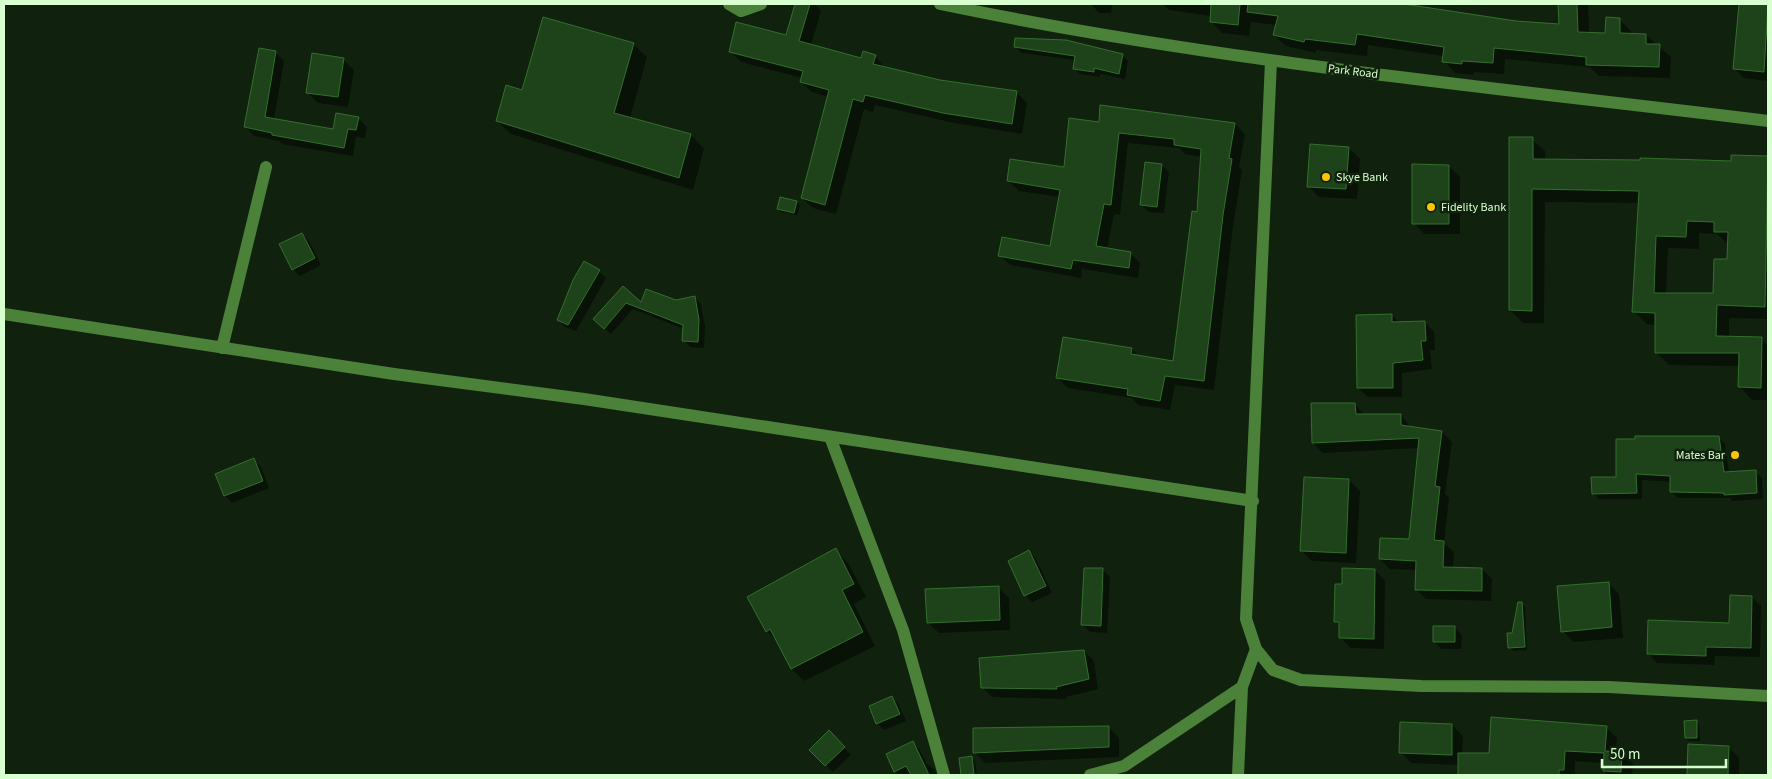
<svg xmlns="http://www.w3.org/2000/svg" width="1772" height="779" viewBox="0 0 1772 779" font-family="'Source Sans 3',sans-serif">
<rect width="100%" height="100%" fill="#10220e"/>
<!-- shadow -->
<path fill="#0007" fill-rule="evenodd" d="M796 4H815L821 11 811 45 862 59 875 56 885 68 939 81 1016 92 1027 103 1022 134 954 123 875 105 873 112 864 109 836 214 813 208 802 198 829 97 812 92 801 82 802 78 741 62 730 51 787 37Z
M1091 4H1112L1111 13H1099Z
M1163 4H1394L1516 22 1560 26 1559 4H1588L1589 34H1607L1619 19 1631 31V35H1646L1671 57 1670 78 1599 76 1590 67 1505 59 1504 74 1474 72 1473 75 1455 73 1444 61V56L1368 45 1367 56 1316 50V53L1286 46 1274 35 1276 25 1251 22 1249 36 1222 33 1211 21V16L1169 10Z
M1741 4H1768V81L1744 78 1735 69Z
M633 44 647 57 630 118 691 135 704 149 693 190 511 134 497 121 523 92Z
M1016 47 1122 55 1128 61 1125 79 1100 74V77L1080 74 1074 68 1075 60 1022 53Z
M275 52 284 61 274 119 334 130 358 118 367 127 365 138 356 137 353 156 282 144 279 141 254 136 246 127Z
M343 60 354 70 348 107 318 103 307 92Z
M1100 123 1235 124 1245 134 1239 167 1242 170 1233 226 1214 390 1175 385 1170 410 1138 405 1132 398 1068 388 1058 378 1132 349 1139 356 1174 362 1198 213 1202 157 1185 154 1179 148 1128 143 1120 215 1114 214 1107 249 1130 253 1140 263 1138 278 1082 269 1081 278 1010 265 1000 255 1051 248 1060 197 1019 191 1008 181 1065 168Z
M1532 139 1545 151V161L1732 163 1733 156 1768 158V319L1729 318V337L1761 338 1768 346V400H1752L1740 387V366L1669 365 1656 352V325L1647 324 1634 311 1640 203 1545 202 1544 323H1523L1510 310ZM1699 233 1717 234 1728 244 1729 261 1714 295 1666 294 1668 248 1699 249Z
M1349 148 1360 159 1357 199 1319 197 1308 186Z
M1162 165 1169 172 1164 213 1149 212 1141 205Z
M1449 166 1460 177V234H1424L1414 223Z
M796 202 800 205 797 215 781 212 778 208Z
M302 234 309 241 321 265 300 276 293 269Z
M599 271 606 278 576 331 565 327 558 320Z
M623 287 641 304 695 298 701 304 705 327 704 348 690 347 684 340V329L633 309 611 334 595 319Z
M1392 315 1399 323 1425 322 1434 332 1435 350H1430L1432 369 1402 373V397H1368L1358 388Z
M1355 404 1365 416 1401 415 1411 428 1442 432 1452 442 1445 494 1449 498 1444 543 1454 552 1453 568 1482 569 1492 579 1491 601 1426 599 1416 589 1417 570 1390 569 1380 559 1410 541 1419 448 1323 453 1313 443Z
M1719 438 1725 444 1729 473 1755 472 1762 478 1763 499 1732 501 1730 498H1678L1671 492 1672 482 1642 480V499H1599L1593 493 1618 478Z
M254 460 261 467 269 488 232 503 225 496 217 474Z
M1349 480 1360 491 1356 563 1312 561 1301 550Z
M835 550 848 563 866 597 854 604 875 646 804 681 792 669 779 644 767 631Z
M1029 552 1036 559 1052 593 1032 602 1025 595Z
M1103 570 1110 577 1107 633 1090 632 1083 625Z
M1375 570 1385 581 1384 649 1351 648 1340 637V626L1335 621 1343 586Z
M1608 583 1619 594 1623 638 1573 642 1563 631Z
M998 587 1009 598 1010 630 939 633 928 623Z
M1752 597 1761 606 1760 657 1715 656 1714 665 1657 663 1648 653 1730 624Z
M1521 604 1525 607 1527 650 1513 651 1510 647Z
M1455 628 1462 635 1461 649H1441L1434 641Z
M1084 651 1094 661 1098 689 1066 697V699L992 697 982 687Z
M892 698 899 705 906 721 884 730 877 723Z
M1696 721 1699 724 1700 741H1689L1686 738Z
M1452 725 1463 736 1462 754H1490L1606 727 1617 738 1616 753H1622L1633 764 1632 775H1608L1604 771V763L1575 761V775H1459V765L1411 763 1401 752Z
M1109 727 1119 738V757L985 763 974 752Z
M829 732 851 755 833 772 811 750Z
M913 743 920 750 927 764 935 770 937 775H897L888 755Z
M1689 745 1729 747 1739 758V775H1688Z
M972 758 975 761 977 775H962L960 759Z"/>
<!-- building -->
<path fill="#1e431a" stroke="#336f2c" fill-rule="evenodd" d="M795 4H810L799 41 861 58 863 51 876 55 873 64 940 80 1017 91 1012 124 943 113 865 95 863 102 853 99 825 205 801 198 829 90 800 82 803 71 729 52 736 22 786 35Z
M1211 4H1240L1238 25 1210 22Z
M1248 4H1404L1516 21 1559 24 1558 4H1577L1578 32 1605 33 1606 17 1620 18V33L1646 34V44H1660L1659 67 1586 65V57L1494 48 1493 63 1462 61V64L1442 62 1444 47 1357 34 1355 45 1305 39 1304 42 1273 35 1278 16 1247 12Z
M1739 4H1768L1764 72 1733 69Z
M543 17 634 43 614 113 691 134 679 178 496 121 506 85 522 90Z
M1015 38 1066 40 1123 54 1119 74 1094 68V72L1073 69 1075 56 1014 47Z
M259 48 276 51 265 117 333 129 336 113 359 117 356 130 348 129 344 148 272 135V133L244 127Z
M312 53 344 58 338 97 306 93Z
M1100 105 1235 123 1229 158 1232 159 1223 215 1204 381 1165 376 1160 401 1127 395 1128 389 1056 378 1063 337 1132 348 1131 354 1173 361 1192 211 1197 212 1201 149 1174 145V139L1119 133 1111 205 1104 204 1096 246 1131 252 1129 268 1073 260 1071 269 998 256 1002 237 1050 246 1060 190 1007 181 1010 159 1064 167 1069 118 1099 122Z
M1509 137H1533V159L1640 160V158L1731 161V155L1768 156 1765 307 1717 305 1716 336 1762 337 1761 388 1738 387 1739 353H1655V313L1632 312 1639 191 1532 189V311L1509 310ZM1687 221 1714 222V232H1728L1727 259H1714L1713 293H1654L1656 236 1686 237Z
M1310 144 1349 147 1346 189 1307 187Z
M1145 162 1162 164 1157 207 1140 205Z
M1412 164 1449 165V224H1412Z
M780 197 797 201 794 213 777 209Z
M302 233 315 258 292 270 279 244Z
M584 261 600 270 568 325 557 320 573 280Z
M623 286 641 302 646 289 676 300 695 296 699 320 698 342 682 341 683 325 626 303 604 329 593 319Z
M1392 314V322L1425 321 1426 341H1421L1423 360 1393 363V388H1357L1356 315Z
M1311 403H1355L1356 414H1401V425L1442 431 1435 486 1440 487 1434 540 1444 541 1443 567 1482 568V591L1415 590 1416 561 1379 559 1380 538 1409 539 1419 438 1312 443Z
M1635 436H1719L1724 472 1756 470 1757 493 1724 495V493L1670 492V476L1636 474 1637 493 1592 494 1591 477H1616V439H1635Z
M254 458 263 481 224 496 215 474Z
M1304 477 1349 479 1346 553 1300 551Z
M836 548 854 584 842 590 863 632 791 669 770 629 766 632 747 597Z
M1029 550 1046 586 1024 596 1008 561Z
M1084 568H1103L1101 626 1081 625Z
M1342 568 1375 569 1374 639 1339 638V622H1334L1335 584H1342Z
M1609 582 1612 627 1561 632 1557 586Z
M999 586 1000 620 927 623 925 589Z
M1730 595 1752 596 1751 648 1706 647V656L1647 654 1648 620 1729 623Z
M1518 602H1522L1525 647 1508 648 1507 633H1512Z
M1433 626H1455V642H1433Z
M1084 650 1089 679 1056 687 1057 689 981 688 979 658Z
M892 696 900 714 876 724 869 706Z
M1491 717 1607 726 1605 751 1622 752 1621 772 1603 771 1604 753 1565 751 1564 770H1559V775H1458V753H1489Z
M1697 720V738H1685L1684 721Z
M1400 722 1452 724V755L1399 753Z
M1109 726V747L973 753V728Z
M829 730 845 747 825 766 809 750Z
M913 741 929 775H911L906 766 894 772 886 754Z
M1688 744 1729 746 1728 775H1687Z
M972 756 974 774 961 775 959 758Z"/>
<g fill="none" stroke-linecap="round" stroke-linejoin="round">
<!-- minor -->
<path stroke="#4c8139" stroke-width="12" d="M729 4 741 11 761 4
M940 4C1213 61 1491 87 1768 121
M1271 61 1246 619 1256 649 1273 670 1301 680 1421 686 1609 687 1768 696
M4 314 394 374 584 399 1253 501
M222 348 266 167
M830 437 903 630 944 775
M1090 775 1124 766 1242 687
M1238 775 1242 687 1256 649"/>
</g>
<!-- markers -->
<g fill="#f9c601" stroke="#10220e" stroke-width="2">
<circle cx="1326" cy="177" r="5"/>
<circle cx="1431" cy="207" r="5"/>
<circle cx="1735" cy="455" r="5"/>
</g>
<g text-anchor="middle" stroke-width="5" stroke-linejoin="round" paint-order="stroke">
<!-- street labels -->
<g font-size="12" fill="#d8ffcf" stroke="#10220e">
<text transform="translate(1353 71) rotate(7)" y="4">Park Road</text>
</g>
<!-- poi labels -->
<g font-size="12" fill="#d8ffcf" stroke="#10220e" text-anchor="start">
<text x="1336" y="181">Skye Bank</text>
<text x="1441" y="211">Fidelity Bank</text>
<text x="1725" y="459" text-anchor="end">Mates Bar</text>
</g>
</g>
<!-- border -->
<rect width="1772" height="779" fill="none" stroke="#d8ffcf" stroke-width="10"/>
<!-- scale -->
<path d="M1602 759v8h124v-8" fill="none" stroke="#d8ffcf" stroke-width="2.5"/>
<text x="1610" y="759" font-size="15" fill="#d8ffcf" stroke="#10220e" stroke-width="4" paint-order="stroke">50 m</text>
</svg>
